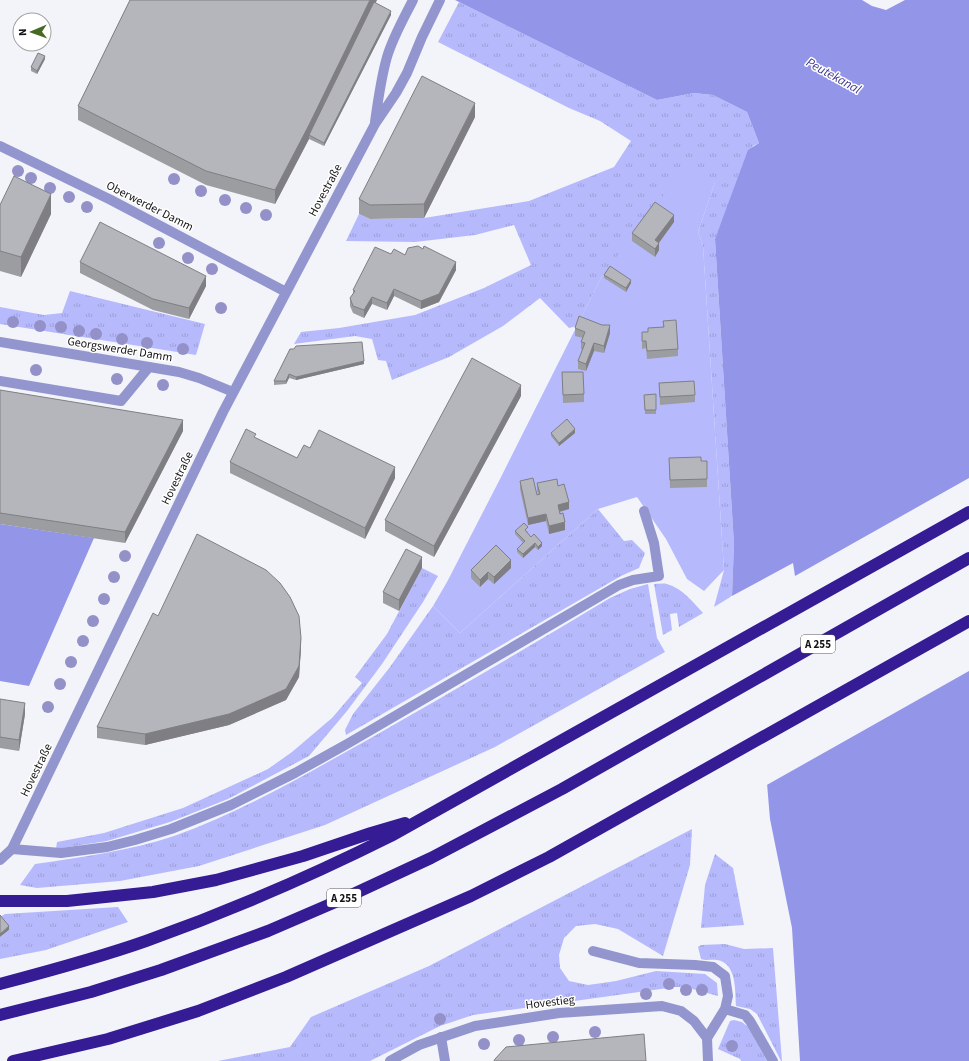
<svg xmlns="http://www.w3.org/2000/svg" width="969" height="1061" viewBox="0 0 969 1061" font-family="'Source Sans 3',sans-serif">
<defs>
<pattern id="grass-tufts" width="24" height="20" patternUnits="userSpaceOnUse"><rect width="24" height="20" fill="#b6bafd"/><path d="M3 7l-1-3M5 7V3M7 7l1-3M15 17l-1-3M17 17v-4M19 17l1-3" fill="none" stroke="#9c9fd8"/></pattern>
</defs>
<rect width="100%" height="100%" fill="#f3f4fa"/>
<!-- grass -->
<path fill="url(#grass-tufts)" d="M459 2 657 100 694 93 713 95 747 112 759 143 753 146 715 239 734 544 732 596 714 607 724 570 703 246 698 232 715 182 602 276 577 326 569 328 540 298 503 326 449 357 392 380 386 361 378 360 372 339 355 336 294 344 301 332 339 328 415 315 484 288 531 265 514 225 475 235 415 242 346 241 359 214 370 219 424 218 529 201 614 167 631 141 600 121 569 108 438 42Z
M70 291 205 324 196 355 0 324V307L44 315 62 313Z
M598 509 624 541 632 540 645 553 639 568 621 576 346 735 345 730 353 714 390 667 433 606 460 633Z
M422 568 438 576 423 602 382 664 347 711 309 756 228 799 170 822 107 841 56 849 57 842 104 833 183 808 268 769 292 752 332 718 362 683 355 677 387 634Z
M648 584 657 638 665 652 495 747 325 825 199 866 120 881 37 888 20 885 35 864C82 857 129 851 174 836 242 812 306 774 369 739 450 693 530 646 610 598L630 589Z
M654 584C658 584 663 583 667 584 682 588 693 602 703 613L679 627 677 613 670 614 672 630 663 635Z
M692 829 690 865 663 956 618 929 595 924 576 926 564 938 559 955 560 968 569 981 588 985 616 981 656 971 705 974 717 983 718 996 685 987H675L473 1015 440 1026 370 1061H218L290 1047 311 1017 429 966Z
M715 854 733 868 744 925 701 928 705 885Z
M118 907 128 922 46 950 0 959V937L9 930 0 917 5 914Z
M725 944 744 949 773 948 782 1061H781L757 1014 750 1009 736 1006C735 991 737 963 717 960 711 959 706 961 701 959L698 947 701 945Z
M734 1020 742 1022 748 1027 767 1061H741L740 1059 718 1049 730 1021Z"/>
<!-- garden -->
<path fill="#b6bafd" d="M690 160 715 182 698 232 703 246 724 570 704 591 687 579 666 539 637 497 598 509 460 633 433 606 447 582 500 479 602 276Z"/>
<!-- water -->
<path fill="#9395e8" d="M455 0H862L872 6 886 10 905 0H969V1061H800L792 928 770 819 759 688 732 596 734 544 715 239 748 150 759 143 747 112 713 95 694 93 657 100Z
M0 524 94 538 29 686 0 681Z"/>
<!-- pier -->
<path fill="#f3f4fa" d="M969 478V671L765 786 757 688 730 597 793 563 795 576Z"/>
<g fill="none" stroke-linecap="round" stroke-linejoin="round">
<!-- service -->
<path stroke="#9396ce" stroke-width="10" d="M0 381 121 401 149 367
M12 849 61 853 107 847 135 840 171 829 231 805 295 773 347 744 619 585 633 580 659 576 654 543 644 511
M593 951 639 963 695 965 713 967 725 976 728 996 725 1009 707 1038
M725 1009 745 1015 750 1021 773 1061"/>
<!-- minor -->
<path stroke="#9396ce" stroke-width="10" d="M375 122C378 100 381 78 387 57 393 37 404 18 413 0
M0 146 111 200 286 292
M0 342 179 372 199 378 233 392
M0 860 12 849 223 412 375 124 396 93 407 73 422 37 440 0
M441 1037 445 1061"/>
<!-- tertiary -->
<path stroke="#9396ce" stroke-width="10" d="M390 1061 419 1045 475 1026 559 1013 662 1006 681 1011 694 1021 707 1038 708 1061"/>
<!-- motorway -->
<path stroke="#351c95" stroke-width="12" d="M0 901H67L153 892 216 880 303 856 371 833 405 823
M0 984C49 971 98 958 146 941 230 911 311 876 391 836L969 512
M0 1015 91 992 161 970 268 931 347 897 431 858 562 789 969 558
M13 1061 108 1039 198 1011 286 977 471 896 549 857 969 621"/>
</g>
<!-- trees -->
<g fill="#9490c8">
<circle cx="18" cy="171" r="6"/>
<circle cx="31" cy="178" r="6"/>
<circle cx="174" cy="179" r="6"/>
<circle cx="50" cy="188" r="6"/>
<circle cx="201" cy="191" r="6"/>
<circle cx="69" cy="197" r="6"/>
<circle cx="225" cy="200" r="6"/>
<circle cx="87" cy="207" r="6"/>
<circle cx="246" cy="208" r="6"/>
<circle cx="266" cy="215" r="6"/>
<circle cx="159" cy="243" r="6"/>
<circle cx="188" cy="258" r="6"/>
<circle cx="212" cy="269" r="6"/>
<circle cx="221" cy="308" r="6"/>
<circle cx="13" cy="322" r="6"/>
<circle cx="40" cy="326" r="6"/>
<circle cx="61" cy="327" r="6"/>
<circle cx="79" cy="331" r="6"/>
<circle cx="96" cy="334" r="6"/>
<circle cx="122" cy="339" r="6"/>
<circle cx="147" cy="343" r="6"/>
<circle cx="183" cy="349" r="6"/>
<circle cx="36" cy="370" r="6"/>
<circle cx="117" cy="379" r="6"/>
<circle cx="163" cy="385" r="6"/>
<circle cx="125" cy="556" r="6"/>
<circle cx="114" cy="577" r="6"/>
<circle cx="104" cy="599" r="6"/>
<circle cx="93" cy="621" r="6"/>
<circle cx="83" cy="641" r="6"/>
<circle cx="71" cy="662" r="6"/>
<circle cx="60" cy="684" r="6"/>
<circle cx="48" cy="707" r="6"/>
<circle cx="669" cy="984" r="6"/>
<circle cx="686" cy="990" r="6"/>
<circle cx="702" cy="990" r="6"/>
<circle cx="646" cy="994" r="6"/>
<circle cx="440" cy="1019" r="6"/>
<circle cx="595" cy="1032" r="6"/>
<circle cx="553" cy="1037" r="6"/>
<circle cx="519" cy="1040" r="6"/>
<circle cx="484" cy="1044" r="6"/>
<circle cx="732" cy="1046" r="6"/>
</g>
<!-- wall -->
<path fill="#9c9da1" d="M130 0H377L375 3 391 15 324 146 309 139 275 204 206 185 78 120V106Z
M45 59 37 74 31 71V67Z
M475 117 424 218 370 219 359 214V199Z
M0 205 51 214 21 277 0 271Z
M674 222 659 243V250L655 257 632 241V233Z
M391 254 405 255 456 270 439 302 421 309 394 296 387 310 372 304 364 318 353 313 350 306V298L353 294V290Z
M80 262 206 286 189 319 153 310 80 273Z
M604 275 631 283 626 292 604 278Z
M663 321 678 349V356L647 359 646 348 642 349V332H648L663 327Z
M575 328 610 333 604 353 594 351 586 371 578 369V361L583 350 581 349V342L583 338 575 336Z
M290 349 364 364 296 380 289 378 286 384 274 385V381Z
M562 372 584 394V402L563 403Z
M659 383 695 395V402L660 405Z
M0 390 183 431 125 543 0 524Z
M656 394V414H645L644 395Z
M521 396 434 557 385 531V520Z
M551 433H575L559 446 551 436Z
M256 438 297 458 310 448 395 478 365 539 230 473V462Z
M669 458 701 461H707V487L670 488Z
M520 481 537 495 538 494 537 491V483L558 486 569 509 560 512 565 530 549 534 546 521 528 525 520 489Z
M515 531H528L527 532 531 537 542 546 538 550 535 547 523 558 517 552V549L523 543 515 534Z
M422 568 399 611 383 603V592Z
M511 568 494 584 488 579 480 587 471 578V570Z
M158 616 301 648 299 677 286 700 229 725 145 745 97 738V727Z
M0 699 25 714 19 751 0 748Z"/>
<!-- shaded-wall -->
<path fill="#7f7f83" d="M370 0H377L310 136 309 135V139L275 204V190Z
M391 11V15L324 146V143Z
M45 56V59L37 74V71Z
M475 103V117L424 218V204Z
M51 194V214L21 277V257Z
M674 215V222L655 248V240Z
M659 243V250L655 257V249Z
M456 262V270L439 302 421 309V301Z
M206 276V286L189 319V308Z
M631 280V283L626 292V288Z
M394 289V296L387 310V303Z
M372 297V304L364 318V310Z
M610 325V333L604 353V346Z
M594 343V351L586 371V364Z
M364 361V364L296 380V377Z
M289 374V378L286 384V381Z
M521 385V396L434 557V546Z
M183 420V431L125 543V532Z
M575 429V433L559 446V443Z
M395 467V478L365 539V528Z
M569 502V509L558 512V505Z
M546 514V521L528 525V518Z
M565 522V530L549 534V526Z
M535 543V547L523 558V554Z
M542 543V546L538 550V547Z
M422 557V568L399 611V600Z
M511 560V568L494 584V577Z
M488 572V579L480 587V580Z
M301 638V648L299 677 286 700 229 725 145 745V734Z
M25 703V714L19 751V740Z
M9 926V930L0 937V934Z"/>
<!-- building -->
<path fill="#b5b6bb" stroke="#7f7f83" d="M130 0H370L309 125 275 190 206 171 78 106Z
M374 2 391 11 324 143 309 135Z
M38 53 45 56 37 71 31 67Z
M422 76 475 103 424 204 370 205 359 199Z
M14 176 51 194 21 257 0 251V205Z
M655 202 674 215 655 240 659 243 655 249 632 233Z
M100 222 206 276 189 308 153 299 80 262Z
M418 246 423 249 424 246 456 262 439 294 421 301 394 289 387 303 372 297 364 310 353 306 350 298 355 291 353 290 375 247 391 254 394 249 405 255 408 248Z
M610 266 631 280 626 288 604 275Z
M579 316 602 325H610L604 346 594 343 586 364 578 361 585 343 581 342 585 332 575 328Z
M676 320 678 349 647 351 646 341H642V332H648V328L664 327 663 321Z
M362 342 364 361 296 377 289 374 286 381H274L290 349H294L296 346Z
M472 358 521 385 434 546 385 520Z
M562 372H583L584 394 563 395Z
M694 381 695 395 660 397 659 383Z
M0 390 183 420 125 532 0 513Z
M656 394V410H645L644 395Z
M567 419 575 429 559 443 551 433Z
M246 429 256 434 254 437 297 458 304 445 310 448 319 430 395 467 365 528 230 462Z
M701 457V461H707V479L670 480 669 458Z
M533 478 537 495 540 494 537 483 557 479 558 486 564 484 569 502 558 505 560 514 563 513 565 522 549 526 546 514 528 518 520 481Z
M524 523 528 527 525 530 531 537 534 534 542 543 538 547 535 543 523 554 517 549 525 541 515 531Z
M197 534 266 570 280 583 290 597 299 616 301 638 299 666 286 689 229 714 145 734 97 727 153 613 158 616Z
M496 545 511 560 494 577 488 572 480 580 471 570Z
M406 549 422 557 399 600 383 592Z
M0 699 25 703 19 740 0 737Z
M0 915 9 926 0 934Z
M644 1034 646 1061H494L495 1059 506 1047Z"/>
<g text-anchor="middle" stroke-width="3" stroke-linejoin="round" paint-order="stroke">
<!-- shield labels -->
<g fill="#fff" stroke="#5a5a5c" stroke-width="1">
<rect x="801" y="635" width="34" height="18" rx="3"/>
<rect x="327" y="889" width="34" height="18" rx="3"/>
</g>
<g font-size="11" font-weight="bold" fill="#141416">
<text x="818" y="648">A 255</text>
<text x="344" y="902">A 255</text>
</g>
<!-- street labels -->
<g font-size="12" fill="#141416" stroke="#fff">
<text transform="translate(325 190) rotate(-62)" y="4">Hovestraße</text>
<text transform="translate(150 206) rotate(27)" y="4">Oberwerder Damm</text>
<text transform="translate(120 349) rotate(9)" y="4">Georgswerder Damm</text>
<text transform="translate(177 478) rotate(-64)" y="4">Hovestraße</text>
<text transform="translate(36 770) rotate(-64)" y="4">Hovestraße</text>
<text transform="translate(550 1002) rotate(-7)" y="4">Hovestieg</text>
</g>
<!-- water labels -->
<g font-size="13" font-style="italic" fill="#403897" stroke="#fff">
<text transform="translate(834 75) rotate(29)" y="5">Peutekanal</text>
</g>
</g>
<!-- north arrow -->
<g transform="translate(32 32) rotate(268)"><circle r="19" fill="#ffffff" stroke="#a1a1a2"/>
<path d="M0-3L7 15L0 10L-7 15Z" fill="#466a22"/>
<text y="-6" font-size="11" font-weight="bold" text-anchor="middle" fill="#141416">N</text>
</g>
</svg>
